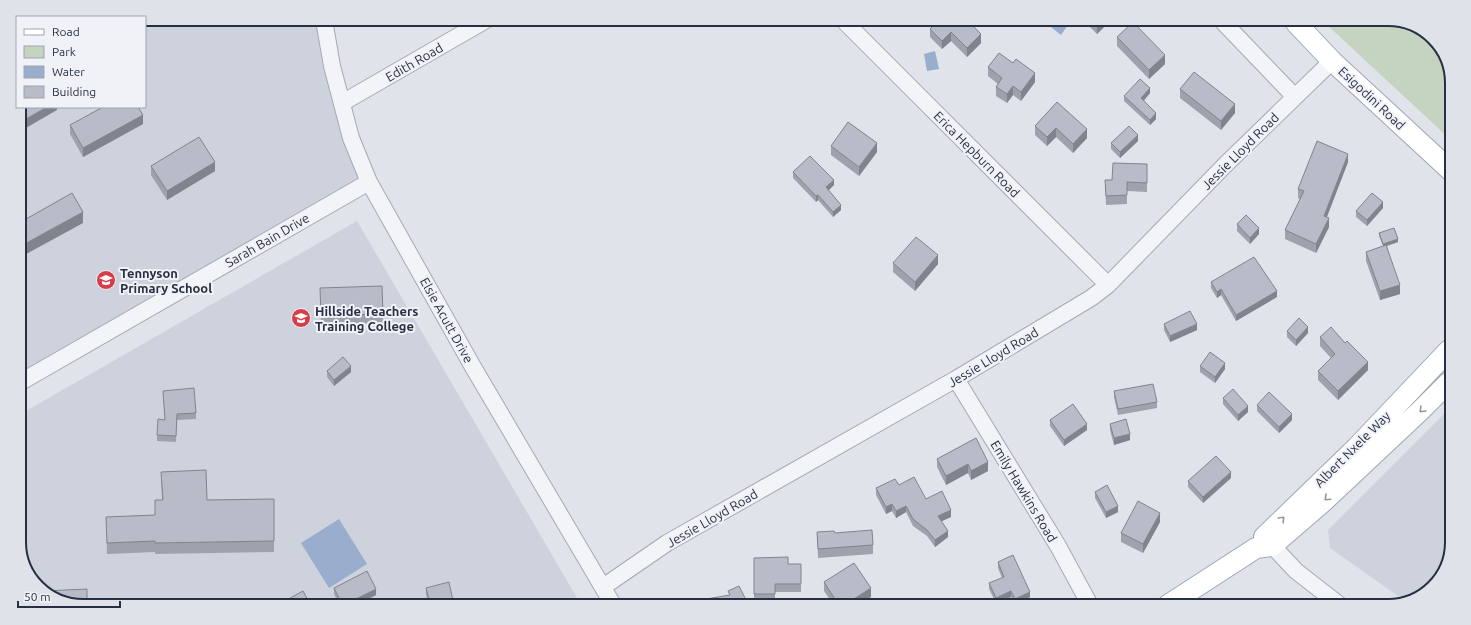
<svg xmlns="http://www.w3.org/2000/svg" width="1471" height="625" viewBox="0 0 1471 625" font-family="Ubuntu,sans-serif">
<rect width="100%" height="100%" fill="#e0e3ea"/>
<!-- built -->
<path fill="#ced2dc" d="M145 19 321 20 366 180 19 380V107H145Z
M357 221 580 603 59 601 32 581 19 546V415Z
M1449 409 1447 566 1424 595 1405 601 1330 548 1328 530Z"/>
<!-- green -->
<path fill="#c4d4c0" d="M1325 23 1412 24 1441 47 1452 79 1451 140Z"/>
<!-- water -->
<path fill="#99aecc" d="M1048 22 1065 23 1068 25 1061 35 1047 24Z
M935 51 939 69 927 71 924 54Z
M339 519 367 564 329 588 301 543Z"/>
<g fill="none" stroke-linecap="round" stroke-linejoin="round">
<defs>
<path id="minor" d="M324 20 332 66 351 138 369 182 473 367 612 603
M845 22 1108 285
M1224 23 1294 96
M342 103 486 20
M956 379 1058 546 1090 605
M19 383 369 182
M1265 538 1296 571 1341 606
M603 587 667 543 956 379 1091 298 1108 285 1225 165 1332 61"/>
<path id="major" d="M1296 23 1332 61 1451 171
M1264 537 1356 448 1449 350
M1168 605 1256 548 1272 546 1323 502 1420 411 1449 382"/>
</defs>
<!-- minor casing -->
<use href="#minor" stroke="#a5a9b5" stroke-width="18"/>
<!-- major casing -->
<use href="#major" stroke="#9ea6b6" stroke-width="22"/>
<!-- minor -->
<use href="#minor" stroke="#f3f4f8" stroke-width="16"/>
<!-- major -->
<use href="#major" stroke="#fff" stroke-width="20"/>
</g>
<!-- wall -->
<path fill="#9da2ac" d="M392 20H417L416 24Z
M937 22 981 43 967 57 951 41 942 49 930 37V29Z
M1086 23H1108L1097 34Z
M1117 37 1165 64 1149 79 1117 46Z
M988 67 1035 82 1021 101 1013 95 1007 103 996 96V87L998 84 988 76Z
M1180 89 1235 113 1221 130 1180 98Z
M1150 93 1144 101 1156 119 1150 125 1124 101V96Z
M1057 102 1087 138 1073 153 1056 137 1047 146 1035 135V126Z
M143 124 83 157 70 134V125Z
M1138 141 1120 158 1111 149V143Z
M831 146 877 152 859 176 831 155Z
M1348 162 1327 217 1329 227 1316 253 1285 239V230L1300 199 1298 198V189Z
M1147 164V192L1127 191V204L1106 205 1105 180H1112Z
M151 166 215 171 167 200 151 175Z
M793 172 834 185 828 190 841 210 833 217 818 200 816 202 793 178Z
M1383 208 1367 226 1356 217V211Z
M1237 224 1259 234 1250 244 1237 231Z
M1379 233 1398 242 1387 246 1400 294 1380 300 1366 261V252L1383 246 1379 236Z
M893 263 938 264 915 291 893 272Z
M1211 282 1277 297 1236 321 1221 295 1217 298 1211 288Z
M320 297 383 314V323L321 325Z
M1164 324 1197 330 1170 342 1164 330Z
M1287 331 1308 333 1296 346 1287 337Z
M1320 337 1368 370 1338 400 1318 380V371L1331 358 1320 346Z
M1200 366 1225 369 1215 383 1200 372Z
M327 371 351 372 334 386 327 377Z
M163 391 196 413V419L177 420 176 442 157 441V435L165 420Z
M1114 391 1157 402V408L1118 415 1114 397Z
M1223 398 1248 412 1238 421 1223 404Z
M1257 405 1292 420 1279 433 1257 411Z
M1050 420 1087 430 1064 446 1050 426Z
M1110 424 1130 440 1114 445 1110 430Z
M976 438 988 471 971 480 968 473 946 485 937 467V459Z
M161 472 207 500 274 499V552L155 554V552L107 554 106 517 155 515 162 500Z
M1231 478 1203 503 1188 487V481Z
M899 485 926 499 951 517 941 521 948 537 935 547 927 536 913 526 906 512 896 518 892 511 886 514 876 495V488Z
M1095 492 1118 512 1106 518 1095 498Z
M1160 522 1143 553 1121 542V533Z
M817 532 873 545V554L818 558Z
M754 558 788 564H801V592H775V603H754Z
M998 562 1030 597 1015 604 1011 597 996 603 989 589V583L1002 578 998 568Z
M1447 566 1436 580V572Z
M824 582 871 597 859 604H833L824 591Z
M334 588 376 595 362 602H338L334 594Z
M426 588 453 603H428L426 594Z"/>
<!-- shaded-wall -->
<path fill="#80848c" d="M1100 23H1108L1097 34V26Z
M951 32V41L942 49V41Z
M981 34V43L967 57V48Z
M1165 55V64L1149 79V70Z
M1035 73V82L1021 101V92Z
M1013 86V95L1007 103V94Z
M1150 88V93L1141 103V98Z
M1235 104V113L1221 130V121Z
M47 107H57V110L19 132V123Z
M1156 113V119L1150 125V120Z
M143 115V124L83 157V148Z
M1056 128V137L1047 146V137Z
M1087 129V138L1073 153V144Z
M1138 135V141L1120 158V152Z
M877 143V152L859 176V167Z
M1348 154V162L1324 224V216Z
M215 162V171L167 200V191Z
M834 180V185L826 193V187Z
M818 195V200L816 202V196Z
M1383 202V208L1367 226V220Z
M841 205V210L833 217V212Z
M83 212V223L19 258V247Z
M1329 218V227L1316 253V244Z
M1259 228V234L1250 244V238Z
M1398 239V242L1383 247V244Z
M938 255V264L915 291V282Z
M1400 285V294L1380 300V291Z
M1221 289V295L1217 298V292Z
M1277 291V297L1236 321V315Z
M1197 324V330L1170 342V336Z
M1308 327V333L1296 346V340Z
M1368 362V370L1338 400V391Z
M1225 363V369L1215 383V377Z
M351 366V372L334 386V380Z
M1248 406V412L1238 421V415Z
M1292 414V420L1279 433V427Z
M1087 424V430L1064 446V440Z
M1130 434V440L1114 445V438Z
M988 462V471L971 480V471Z
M968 464V473L946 485V476Z
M1231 472V478L1203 503V497Z
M892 504V511L886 514V507Z
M906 506V512L896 518V511Z
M1118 506V512L1106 518V512Z
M951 510V517L938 523V516Z
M1160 513V522L1143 553V544Z
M948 531V537L935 547V540Z
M871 588V597L859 604H846Z
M376 589V595L362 602H350Z
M1011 591V597L996 603V598Z
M1030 592V597L1015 604V599Z"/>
<!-- building -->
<path fill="#b7bcc8" stroke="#80848c" d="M937 22H969L981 34 967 48 951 32 942 41 930 29Z
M1094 23H1100L1097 26Z
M1132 23H1134L1165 55 1149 70 1117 37Z
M999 53 1013 63 1016 59 1035 73 1021 92 1013 86 1007 94 996 87 1002 78 988 67Z
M1194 72 1235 104 1221 121 1180 89Z
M1140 79 1150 88 1141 98 1156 113 1150 120 1124 96Z
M1057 102 1087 129 1073 144 1056 128 1047 137 1035 126Z
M19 107H47L19 123Z
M103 107H138L143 115 83 148 70 125Z
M848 122 877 143 859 167 831 146Z
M1129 126 1138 135 1120 152 1111 143Z
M199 137 215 162 167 191 151 166Z
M1317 141 1348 154 1324 216 1329 218 1316 244 1285 230 1304 191 1298 189Z
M810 156 834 180 826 187 841 205 833 212 818 195 816 196 793 172Z
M1113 163 1147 164V183L1127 182V195L1106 196 1105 180H1112Z
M72 193 83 212 19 247V223Z
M1372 193 1383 202 1367 220 1356 211Z
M1246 215 1259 228 1250 238 1237 224Z
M1394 228 1398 239 1383 244 1379 233Z
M916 237 938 255 915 282 893 263Z
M1386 245 1400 285 1380 291 1366 252Z
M1254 257 1277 291 1236 315 1221 289 1217 292 1211 282Z
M382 286 383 314 321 316 320 288Z
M1190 311 1197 324 1170 336 1164 324Z
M1299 318 1308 327 1296 340 1287 331Z
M1331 327 1345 343 1347 341 1368 362 1338 391 1318 371 1335 354 1320 337Z
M1210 352 1225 363 1215 377 1200 366Z
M343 357 351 366 334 380 327 371Z
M1153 384 1157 402 1118 409 1114 391Z
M194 388 196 413 177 414 176 436 157 435 158 419 165 420 163 391Z
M1233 389 1248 406 1238 415 1223 398Z
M1269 392 1292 414 1279 427 1257 405Z
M1073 404 1087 424 1064 440 1050 420Z
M1126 419 1130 434 1114 438 1110 424Z
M976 438 988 462 971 471 968 464 946 476 937 459Z
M1216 456 1231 472 1203 497 1188 481Z
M206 470 207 500 274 499V541L155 543V541L107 543 106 517 155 515V500H163L161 472Z
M914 477 926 499 942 491 951 510 938 516 948 531 935 540 927 530 913 519 906 506 896 511 892 504 886 507 876 488 895 479 899 485Z
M1107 485 1118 506 1106 512 1095 492Z
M1138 501 1160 513 1143 544 1121 533Z
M872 530 873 545 818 549 817 532 834 531 835 533Z
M1013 555 1030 592 1015 599 1011 591 996 598 989 583 1004 577 998 562Z
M788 557V564H801V584H775V594H754V558Z
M854 563 871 588 846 604H838L824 582Z
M1447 564V566L1439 576 1436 572Z
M367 571 376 589 350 602H341L334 588Z
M449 582 453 601 447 603H430L426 588Z
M739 586 748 604 694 603V601L730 595 728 591Z
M87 589V601H59L45 591Z
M303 591 309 602H283Z"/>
<!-- one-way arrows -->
<defs><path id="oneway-chevron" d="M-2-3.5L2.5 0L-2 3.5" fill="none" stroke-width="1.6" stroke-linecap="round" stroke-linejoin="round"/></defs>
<g stroke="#9397a1">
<use href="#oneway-chevron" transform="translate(1422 410) rotate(135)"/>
<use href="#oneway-chevron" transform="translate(1327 498) rotate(137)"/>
<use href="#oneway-chevron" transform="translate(1282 519) rotate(-46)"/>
</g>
<!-- icons -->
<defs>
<symbol id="school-disc" viewBox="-11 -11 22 22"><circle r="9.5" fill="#d73d48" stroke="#f0f2f7"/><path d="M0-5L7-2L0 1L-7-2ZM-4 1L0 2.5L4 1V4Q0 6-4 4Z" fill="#fff"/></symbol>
<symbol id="university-disc" viewBox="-11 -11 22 22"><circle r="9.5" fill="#d73d48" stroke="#f0f2f7"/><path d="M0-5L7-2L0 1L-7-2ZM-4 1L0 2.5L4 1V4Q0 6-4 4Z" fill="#fff"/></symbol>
</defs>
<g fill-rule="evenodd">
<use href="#school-disc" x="95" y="269" width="22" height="22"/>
<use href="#university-disc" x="290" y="307" width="22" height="22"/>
</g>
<g text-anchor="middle" stroke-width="4" stroke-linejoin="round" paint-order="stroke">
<!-- street labels -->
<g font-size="13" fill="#272f43" stroke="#f0f2f7">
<text transform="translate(414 62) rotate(-30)" y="5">Edith Road</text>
<text transform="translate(1372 98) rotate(43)" y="5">Esigodini Road</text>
<text transform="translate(1240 151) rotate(-45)" y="5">Jessie Lloyd Road</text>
<text transform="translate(977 154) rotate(45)" y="5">Erica Hepburn Road</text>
<text transform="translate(267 240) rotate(-30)" y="5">Sarah Bain Drive</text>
<text transform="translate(447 320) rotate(61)" y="5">Elsie Acutt Drive</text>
<text transform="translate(993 357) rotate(-31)" y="5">Jessie Lloyd Road</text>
<text transform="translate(1352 449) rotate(-45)" y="5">Albert Nxele Way</text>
<text transform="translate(1024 491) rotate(59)" y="5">Emily Hawkins Road</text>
<text transform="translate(712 518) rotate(-30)" y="5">Jessie Lloyd Road</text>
</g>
<!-- poi labels -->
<g font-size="13" font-weight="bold" fill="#272f43" stroke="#f0f2f7" text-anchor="start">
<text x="120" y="278">Tennyson<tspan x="120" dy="15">Primary School</tspan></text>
<text x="315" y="316">Hillside Teachers<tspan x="315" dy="15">Training College</tspan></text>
</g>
</g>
<!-- crop -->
<path d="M0 0H1471V625H0ZM83 26H1388A57 57 0 0 1 1445 83V542A57 57 0 0 1 1388 599H83A57 57 0 0 1 26 542V83A57 57 0 0 1 83 26Z" fill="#e0e2e9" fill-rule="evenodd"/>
<path fill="none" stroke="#272f43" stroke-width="2" d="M83 26H1388A57 57 0 0 1 1445 83V542A57 57 0 0 1 1388 599H83A57 57 0 0 1 26 542V83A57 57 0 0 1 83 26Z"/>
<!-- legend -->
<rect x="16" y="16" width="130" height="92" fill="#f0f2f7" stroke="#a0a4af"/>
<rect x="24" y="29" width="20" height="6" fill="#ffffff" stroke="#a0a4af"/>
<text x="52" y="36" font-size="12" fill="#272f43">Road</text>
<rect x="24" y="46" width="20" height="12" fill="#c4d4c0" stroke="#a0a4af"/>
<text x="52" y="56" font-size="12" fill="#272f43">Park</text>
<rect x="24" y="66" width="20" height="12" fill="#99aecc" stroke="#a0a4af"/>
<text x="52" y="76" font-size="12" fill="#272f43">Water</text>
<rect x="24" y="86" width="20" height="12" fill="#b7bcc8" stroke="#a0a4af"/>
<text x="52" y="96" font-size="12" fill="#272f43">Building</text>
<!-- scale -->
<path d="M18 601v6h102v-6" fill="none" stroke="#272f43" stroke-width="2"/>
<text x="24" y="601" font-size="12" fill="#272f43" stroke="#f0f2f7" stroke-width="3" paint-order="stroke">50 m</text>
</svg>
